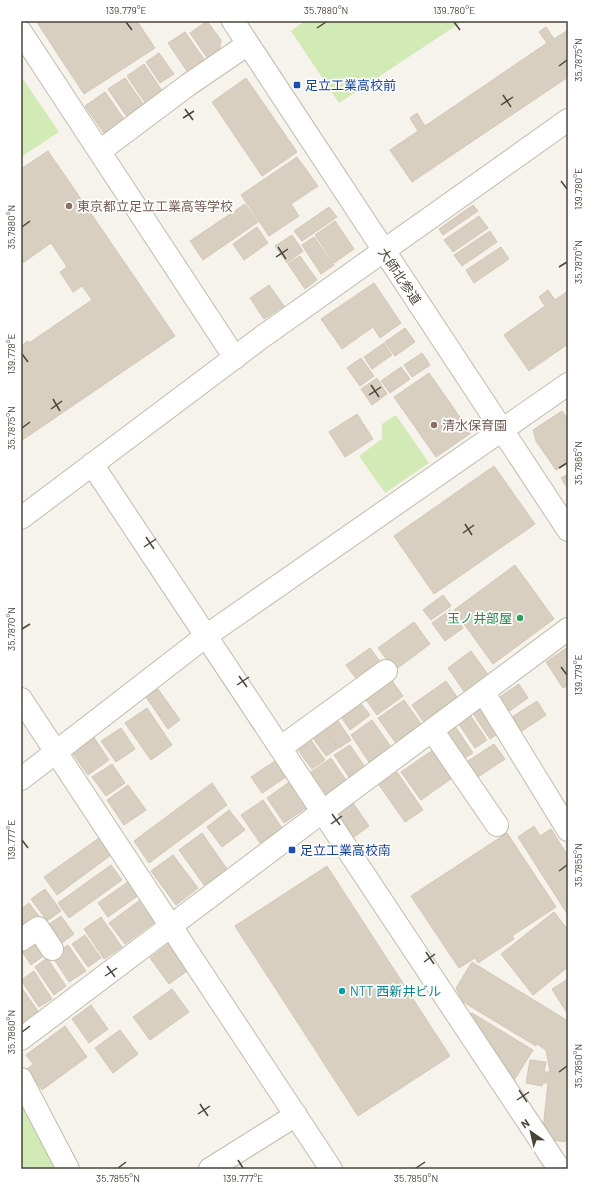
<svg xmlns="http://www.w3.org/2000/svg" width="589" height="1190" viewBox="0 0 589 1190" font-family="Barlow,'Noto Sans JP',sans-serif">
<rect width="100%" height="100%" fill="#f6f3ec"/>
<!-- green -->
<path fill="#d2eab5" d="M305 21H495L460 23 339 103 291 31Z
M21 76 59 132 21 157Z
M396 415 429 463 385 493 359 456 382 439V424Z
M21 1093 60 1169H21Z"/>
<!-- building -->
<path fill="#d8cfc1" stroke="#d3c7b4" d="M36 21H137L155 48 84 94Z
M207 21 221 40 219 52 208 59 190 33Z
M546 27 554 39 568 30V77L412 182 390 150 418 131 410 118 417 113 425 126 547 43 539 32Z
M185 32 206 62 189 74 168 43Z
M159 53 174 74 160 83 146 62Z
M144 64 163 92 146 104 127 76Z
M125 78 144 105 127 117 108 89Z
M246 78 297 152 262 176 212 102Z
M105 92 124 119 104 133 85 106Z
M48 151 175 336 21 441V346L28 341 29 343 92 300 82 286 73 292 60 272 67 267 51 243 21 264V169Z
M297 157 318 186 291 204 299 216 269 236 241 195Z
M245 204 258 222 203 260 190 241Z
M473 205 478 211 443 235 439 229Z
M329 207 337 217 302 241 294 231Z
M479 216 488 228 453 252 444 240Z
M335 221 354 249 334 263 315 235Z
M257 227 268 243 244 260 233 244Z
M490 231 497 242 462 266 454 255Z
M292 235 303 251 287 263 275 246Z
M314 237 334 265 321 274 302 245Z
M501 247 509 259 474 283 466 270Z
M300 256 317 280 305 289 288 264Z
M374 283 401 323 380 338 373 327 342 349 321 319Z
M269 285 284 306 264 319 250 298Z
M548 290 555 300 568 291V344L529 371 504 335 545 306 539 297Z
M405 328 415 342 395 356 385 342Z
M384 343 392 355 372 369 364 357Z
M422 353 430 365 412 377 404 365Z
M361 358 374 376 360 386 347 368Z
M401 367 410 379 390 393 381 381Z
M429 373 471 433 436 457 394 397Z
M377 378 387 394 372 405 361 389Z
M562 411 568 420V462L556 470 536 441 533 430Z
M357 414 373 439 345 457 329 432Z
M494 466 535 524 434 594 394 536Z
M568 474V489L561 478Z
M515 565 554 619 493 664 454 610Z
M443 595 451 606 431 620 423 610Z
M450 610 463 628 445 641 432 623Z
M414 622 430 644 395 670 378 648Z
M568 647V685L563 688 546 662Z
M370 648 382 664 358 681 346 665Z
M471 651 489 676 465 693 448 668Z
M390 678 403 696 377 715 364 697Z
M446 681 457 697 423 721 412 705Z
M519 684 528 698 508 712 498 698Z
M158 689 180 720 168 729 146 697Z
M404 700 421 724 395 742 378 718Z
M359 701 370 715 350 730 340 715Z
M537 701 546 715 522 731 512 717Z
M481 706 499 733 490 739 472 712Z
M147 708 172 745 151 760 125 723Z
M470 715 487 740 475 748 458 723Z
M372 720 391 747 369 762 351 735Z
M338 721 351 740 339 748 326 730Z
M455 726 473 753 463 759 445 733Z
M121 728 135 749 116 762 101 741Z
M325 730 338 748 326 756 313 738Z
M93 736 109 760 88 775 71 751Z
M308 736 325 760 312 769 295 746Z
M494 744 505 759 475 779 465 763Z
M350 745 365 767 349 777 334 755Z
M436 748 455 776 421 800 401 772Z
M331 758 346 780 326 794 311 772Z
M275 761 286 777 262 793 251 777Z
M112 764 125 783 106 796 92 777Z
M397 772 423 810 405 822 379 785Z
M292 780 309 806 284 823 267 798Z
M212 783 227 805 149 863 134 841Z
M128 785 146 810 124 825 107 800Z
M263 800 282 828 260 843 241 815Z
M353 803 369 826 354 837 338 814Z
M229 810 245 830 222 847 207 827Z
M534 826 540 836 551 829 568 856 565 858 568 864V915L518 837Z
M202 833 227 869 204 885 179 850Z
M507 833 556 907 512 936 514 939 478 963 475 958 459 968 411 896Z
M99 838 111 855 57 895 44 877Z
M173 855 198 888 176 905 151 871Z
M111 865 122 880 69 918 58 903Z
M327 866 450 1056 358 1116 235 926Z
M129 881 139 895 108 917 98 903Z
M45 889 61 911 47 921 31 899Z
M140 900 156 921 125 944 109 923Z
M29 903 42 920 21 932V909Z
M554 912 568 930V967L533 995 501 954Z
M61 916 74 934 55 948 42 929Z
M101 917 122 947 104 959 84 929Z
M85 935 101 958 88 967 72 944Z
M34 938 46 954 31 965 21 950Z
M171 942 190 969 169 984 150 958Z
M68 945 86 971 69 982 52 956Z
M47 958 66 986 54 995 35 967Z
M472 962 568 1021V1142L542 1139 548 1083H543L542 1086 526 1083 530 1060 546 1062 544 1072H550L546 1050 537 1044 536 1046 463 1002 456 988Z
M34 971 52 999 39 1007 21 980Z
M568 979V1012L567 1013 552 989Z
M21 987 38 1011 21 1023Z
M172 989 189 1012 150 1040 133 1017Z
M91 1005 108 1029 89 1043 72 1019Z
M472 1013 533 1050 513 1082 468 1015Z
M65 1026 87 1057 42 1090 27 1069 33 1064 26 1055Z
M120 1030 138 1054 113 1073 95 1048Z"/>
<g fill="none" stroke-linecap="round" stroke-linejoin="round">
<defs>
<path id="minor" d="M233 21 568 530
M21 32 235 358
M100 151 188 85 248 44
M92 464 558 1167
M21 518 262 337 568 120
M484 693 568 830
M21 699 331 1169
M432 730 497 825
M280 748 386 671
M21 779 206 636 568 384
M21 940 38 928 52 949
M21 1039 322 812 568 629
M21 1079 68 1169
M210 1169 296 1115"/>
</defs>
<!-- minor casing -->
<use href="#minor" stroke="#c2bbae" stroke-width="24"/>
<!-- minor -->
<use href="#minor" stroke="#fff" stroke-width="22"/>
</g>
<!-- ticks -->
<path fill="none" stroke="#4b4439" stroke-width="1.5" d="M126 22 132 30M454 22 460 30M317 28 326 22M559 66 567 60M503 95 511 107M501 105 513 97M185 109 193 120M183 118 194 111M561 181 567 189M22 227 30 221M278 247 286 259M276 257 288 249M559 267 567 262M22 354 28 362M371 385 379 397M369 395 381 387M53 399 60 411M51 409 62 401M22 428 30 422M559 468 567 463M465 524 472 535M463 533 474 525M146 537 154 549M144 547 156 539M22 629 30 624M561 667 567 675M239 676 247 687M237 685 249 677M332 814 340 825M331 824 342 816M22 840 28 848M559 871 567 865M426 952 434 964M424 962 435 954M107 966 115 977M105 976 117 968M22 1032 30 1026M559 1072 567 1066M519 1090 527 1102M517 1100 529 1092M200 1104 208 1116M198 1114 210 1106M238 1160 243 1168M118 1168 126 1162M416 1168 425 1162"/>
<!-- markers -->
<g fill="#1a4fb4" stroke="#fff" stroke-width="1.5">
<rect x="293" y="81" width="8" height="8" rx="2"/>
<rect x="288" y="846" width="8" height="8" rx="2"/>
</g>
<g fill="#8d6e63" stroke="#fff" stroke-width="1.5">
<circle cx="69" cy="206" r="4"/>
<circle cx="434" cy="425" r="4"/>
</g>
<circle fill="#2e9e5b" stroke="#fff" stroke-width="1.5" cx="520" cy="618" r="4"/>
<circle fill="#0f9aa8" stroke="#fff" stroke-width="1.5" cx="342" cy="991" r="4"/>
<g text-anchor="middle" stroke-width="3.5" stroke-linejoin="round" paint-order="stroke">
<!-- transit labels -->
<g font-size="13" fill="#164399" stroke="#fff" text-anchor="start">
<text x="305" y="90">足立工業高校前</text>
<text x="300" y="855">足立工業高校南</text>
</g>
<!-- education labels -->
<g font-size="13" fill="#785e54" stroke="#fff" text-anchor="start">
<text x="77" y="211">東京都立足立工業高等学校</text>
<text x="442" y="430">清水保育園</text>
</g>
<!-- street labels -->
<g font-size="13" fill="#4b4439" stroke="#fff">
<text transform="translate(400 276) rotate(56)" y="5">大師北参道</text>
</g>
<!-- leisure labels -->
<g font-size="13" fill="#27864d" stroke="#fff" text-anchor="end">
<text x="512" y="623">玉ノ井部屋</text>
</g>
<!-- culture labels -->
<g font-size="13" fill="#0d838f" stroke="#fff" text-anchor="start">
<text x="350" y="996">NTT 西新井ビル</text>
</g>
</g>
<!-- border -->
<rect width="589" height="1190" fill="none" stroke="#ffffff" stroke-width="44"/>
<!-- north arrow -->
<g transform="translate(531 1132) rotate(326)" stroke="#ffffff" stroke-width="3" paint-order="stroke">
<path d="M0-3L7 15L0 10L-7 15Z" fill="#4b4439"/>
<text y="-6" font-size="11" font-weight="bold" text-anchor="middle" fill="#4b4439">N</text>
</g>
<rect x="22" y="22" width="545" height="1146" fill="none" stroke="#4b4439" stroke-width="1.5"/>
<g font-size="10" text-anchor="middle" fill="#4b4439">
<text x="126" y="14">139.779°E</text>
<text x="326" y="14">35.7880°N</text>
<text x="454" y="14">139.780°E</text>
<text transform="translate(578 60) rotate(-90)" y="4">35.7875°N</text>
<text transform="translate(578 189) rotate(-90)" y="4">139.780°E</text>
<text transform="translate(11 227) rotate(-90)" y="4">35.7880°N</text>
<text transform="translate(578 262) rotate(-90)" y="4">35.7870°N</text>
<text transform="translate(11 354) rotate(-90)" y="4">139.778°E</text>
<text transform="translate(11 428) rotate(-90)" y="4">35.7875°N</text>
<text transform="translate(578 463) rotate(-90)" y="4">35.7865°N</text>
<text transform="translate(11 629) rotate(-90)" y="4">35.7870°N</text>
<text transform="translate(578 675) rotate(-90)" y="4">139.779°E</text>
<text transform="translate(11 840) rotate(-90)" y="4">139.777°E</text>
<text transform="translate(578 865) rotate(-90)" y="4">35.7855°N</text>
<text transform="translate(11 1032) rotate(-90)" y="4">35.7860°N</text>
<text transform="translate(578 1066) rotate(-90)" y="4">35.7850°N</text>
<text x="118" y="1182">35.7855°N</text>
<text x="243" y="1182">139.777°E</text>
<text x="416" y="1182">35.7850°N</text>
</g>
</svg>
